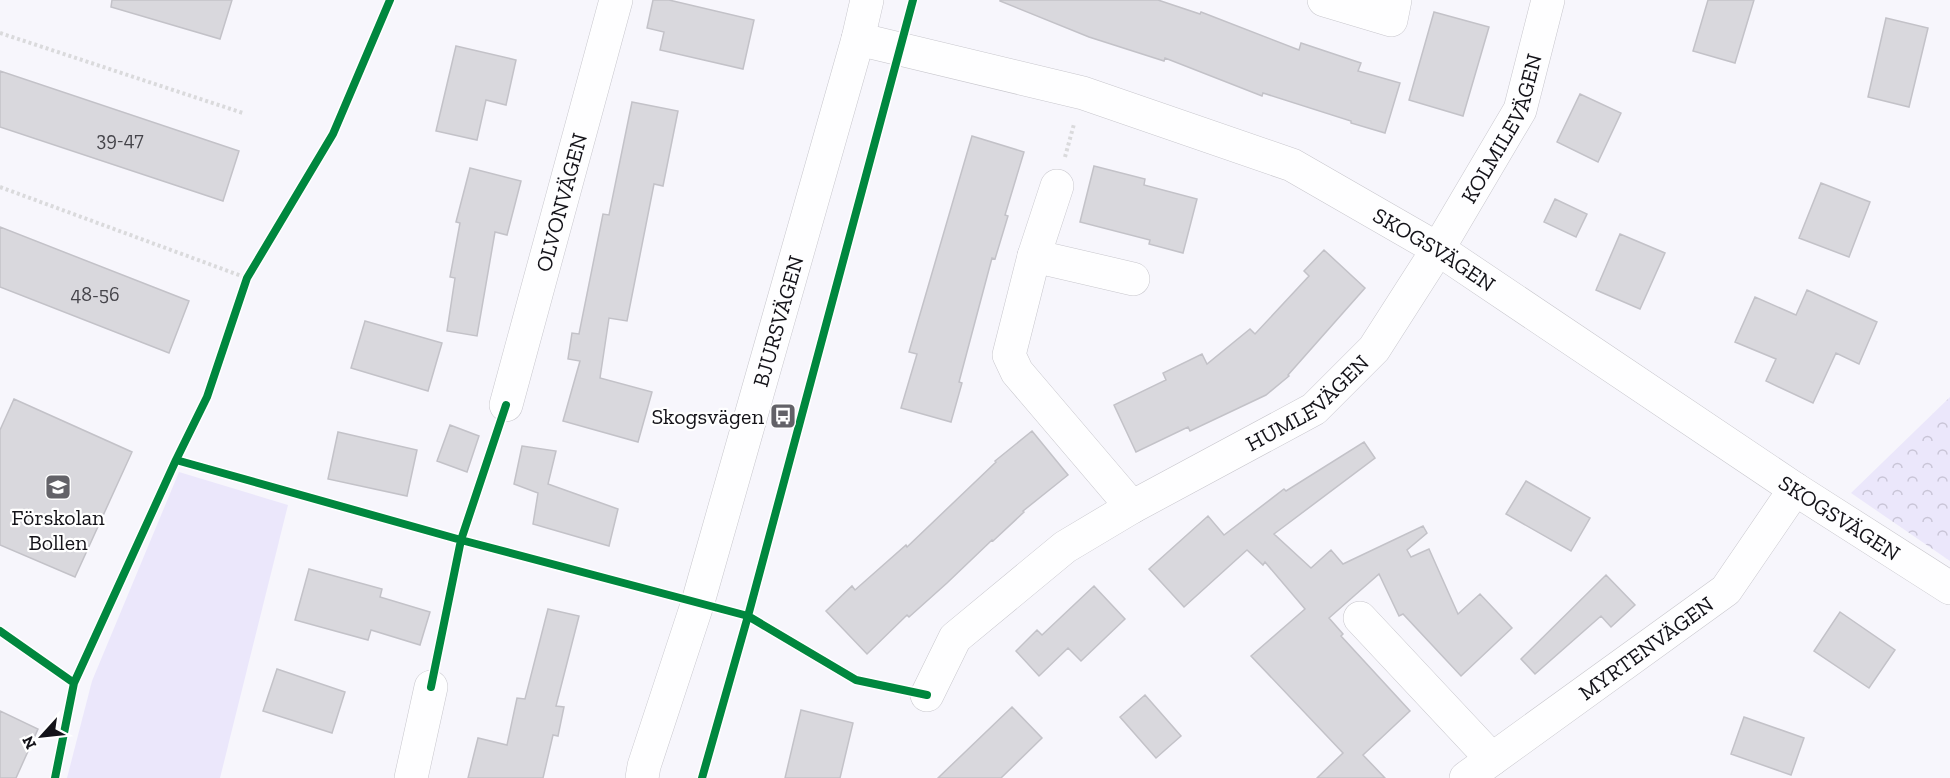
<svg xmlns="http://www.w3.org/2000/svg" width="1950" height="778" viewBox="0 0 1950 778" font-family="'Zilla Slab',serif">
<defs>
<pattern id="forest-crowns" width="20" height="18" patternUnits="userSpaceOnUse" patternTransform="scale(1.5)"><rect width="20" height="18" fill="#ebe7fb"/><path d="M2 6a3 3 0 1 1 6 0M12 15a3 3 0 1 1 6 0" fill="none" stroke="#c9c5d7"/></pattern>
</defs>
<rect width="100%" height="100%" fill="#f7f6fc"/>
<!-- green -->
<path fill="#ebe7fb" d="M179 472 288 505 220 778H67L92 681Z"/>
<!-- forest -->
<path fill="url(#forest-crowns)" d="M1950 397V561L1851 493Z"/>
<!-- building -->
<path fill="#d9d8dd" stroke="#c3c2c8" stroke-width="1.5" d="M112 0H232L220 39 111 7Z
M653 0H669L754 20 743 69 660 50 664 32 647 28Z
M1000 0H1158L1200 14 1201 12 1299 50 1301 43 1361 63 1358 71 1400 83 1385 133 1351 123V121L1263 93 1262 96 1165 58 1164 61 1089 37 1000 1Z
M1708 0H1754L1735 63 1693 51Z
M1434 12 1489 27 1463 116 1409 100Z
M1886 18 1928 28 1909 107 1868 97Z
M456 46 516 60 506 105 486 100 477 140 436 131Z
M0 71 239 151 223 201 0 127Z
M1580 94 1621 113 1598 162 1557 142Z
M632 102 678 111 663 186 654 184 627 321 609 318 600 378 652 392 638 442 563 421 580 361 568 359 572 333 579 334 603 214 609 215Z
M972 136 1024 152 1005 215 1008 216 995 259 992 258 976 318 959 382 962 383 951 422 901 408 917 354 909 352Z
M1094 166 1145 179 1144 185 1197 199 1183 253 1149 244 1150 240 1080 222Z
M470 168 521 181 507 235 495 232 477 336 447 331 455 278 450 277 460 223 456 222Z
M1821 183 1870 202 1849 257 1799 238Z
M1555 199 1587 214 1576 237 1544 222Z
M0 227 189 301 169 353 0 287Z
M1620 234 1665 253 1640 309 1596 290Z
M1324 250 1365 288 1288 375 1289 376 1266 395 1190 431 1188 427 1136 452 1114 405 1166 380 1163 373 1202 354 1207 364 1250 329 1255 334 1309 276 1304 271Z
M1807 290 1877 322 1859 364 1836 353 1813 403 1766 381 1776 359 1735 342 1755 297 1796 315Z
M365 321 442 343 428 391 351 368Z
M14 399 132 452 75 577 0 545V430Z
M450 425 479 436 467 472 437 461Z
M1032 431 1068 475 1023 511 1024 512 993 541 992 540 947 583 909 617 907 615 867 654 826 611 852 586 855 590 906 545 907 547 996 462 995 461Z
M338 432 417 450 407 496 328 479Z
M1364 442 1375 458 1274 534 1311 568 1331 550 1343 564 1423 526 1427 533 1407 550 1411 557 1429 549 1458 614 1480 594 1512 628 1461 676 1403 614 1399 616 1379 574 1329 618 1343 634 1341 636 1410 711 1363 755 1385 778H1317L1343 753 1251 656 1305 609 1265 562 1263 565 1247 550 1184 607 1149 569 1208 516 1224 535 1284 489 1286 491Z
M522 446 556 451 548 484 618 509 609 546 533 524 538 493 514 484Z
M1526 481 1590 518 1571 551 1506 514Z
M309 569 382 589 380 597 430 612 420 645 371 630 368 640 295 620Z
M1606 575 1635 605 1611 627 1601 616 1535 674 1521 659Z
M1094 586 1125 619 1081 661 1068 648 1039 676 1016 651 1037 630 1042 635Z
M548 609 579 616 556 706 564 707 558 736 553 735 543 778H468L478 738 507 745 517 698 525 699Z
M1840 612 1895 650 1869 688 1814 651Z
M277 669 345 692 332 733 263 711Z
M1145 695 1181 736 1156 758 1120 717Z
M1012 707 1042 738 1001 778H938Z
M801 710 853 723 840 778H785Z
M0 711 38 729 16 778H0Z
M1744 717 1804 738 1791 775 1731 754Z"/>
<g fill="none" stroke-linecap="round" stroke-linejoin="round">
<defs>
<g id="minor">
<path d="M1324 0 1391 20 1395 0"/>
<path id="s1" d="M858 39 1083 93 1292 165 1438 249 1795 489 1950 588"/>
<path d="M1034 256 1057 186"/>
<path id="s2" d="M506 405 616 0"/>
<path d="M1132 507 1017 372 1009 355 1034 256 1133 279"/>
<path d="M1360 618 1492 759"/>
<path id="s3" d="M927 695 955 638 1065 547 1132 507 1314 409 1374 349 1438 249 1520 110 1548 0"/>
<path d="M411 778 431 687"/>
<path id="s4" d="M642 778 644 766 698 602 858 39 867 0"/>
<path id="s5" d="M1466 778 1726 590 1795 489"/>
</g>
</defs>
<!-- minor casing -->
<use href="#minor" stroke="#c8c7cd" stroke-width="34"/>
<!-- path -->
<path stroke="#dadadc" stroke-width="4" stroke-dasharray="3 3" stroke-linecap="butt" d="M0 33 243 113
M1065 157 1074 124
M0 187 247 278"/>
<!-- minor -->
<use href="#minor" stroke="#fefeff" stroke-width="33"/>
<defs>
<path id="cycleway" d="M176 460 461 540 748 616 856 680 927 695
M0 631 74 683
M431 687 461 540 506 405
M55 778 74 683 176 460 207 397 247 278 333 134 390 0
M702 778 748 616 913 0"/>
</defs>
<!-- cycleway casing -->
<use href="#cycleway" stroke="#fff" stroke-width="11"/>
<!-- cycleway -->
<use href="#cycleway" stroke="#00873e" stroke-width="8"/>
</g>
<!-- icons -->
<defs>
<symbol id="bus-square" viewBox="-11 -11 22 22"><rect x="-9" y="-9" width="18" height="18" rx="4" fill="#636268" stroke="#fff"/><path d="M-5-6H5V4H4V6H2V4H-2V6H-4V4H-5ZM-3.5-4V0h7V-4ZM-3.5 1.2v1.5H-2V1.2ZM2 1.2v1.5H3.5V1.2Z" fill="#fff"/></symbol>
<symbol id="school-square" viewBox="-11 -11 22 22"><rect x="-9" y="-9" width="18" height="18" rx="4" fill="#636268" stroke="#fff"/><path d="M0-5L7-2L0 1L-7-2ZM-4 1L0 2.5L4 1V4Q0 6-4 4Z" fill="#fff"/></symbol>
</defs>
<g fill-rule="evenodd">
<use href="#bus-square" x="768" y="401" width="30" height="30"/>
<use href="#school-square" x="43" y="472" width="30" height="30"/>
</g>
<g text-anchor="middle" stroke-width="4.5" stroke-linejoin="round" paint-order="stroke">
<!-- number labels -->
<g font-size="20" fill="#45444a">
<text x="120" y="146">39-47</text>
<text x="95" y="301">48-56</text>
</g>
<!-- street labels -->
<g font-size="22" fill="#141319" stroke="#fff">
<text dy="8" stroke="none"><textPath href="#s3" startOffset="832">KOLMILEVÄGEN</textPath></text>
<text dy="8" stroke="none"><textPath href="#s2" startOffset="210">OLVONVÄGEN</textPath></text>
<text dy="8" stroke="none"><textPath href="#s1" startOffset="618">SKOGSVÄGEN</textPath></text>
<text dy="8" stroke="none"><textPath href="#s4" startOffset="477">BJURSVÄGEN</textPath></text>
<text dy="8" stroke="none"><textPath href="#s3" startOffset="489">HUMLEVÄGEN</textPath></text>
<text dy="8" stroke="none"><textPath href="#s1" startOffset="1104">SKOGSVÄGEN</textPath></text>
<text dy="8" stroke="none"><textPath href="#s5" startOffset="222">MYRTENVÄGEN</textPath></text>
</g>
<!-- poi labels -->
<g font-size="22" fill="#141319" stroke="#fff" text-anchor="end">
<text x="764" y="424">Skogsvägen</text>
<text x="58" y="525" text-anchor="middle">Förskolan<tspan x="58" dy="25">Bollen</tspan></text>
</g>
</g>
<!-- north arrow -->
<g transform="translate(42 736) rotate(243)" stroke="#ffffff" stroke-width="4.5" paint-order="stroke">
<path d="M0-4.5L10 22L0 15L-10 22Z" fill="#141319"/>
<text y="-9" font-size="16" font-weight="bold" text-anchor="middle" fill="#141319">N</text>
</g>
</svg>
